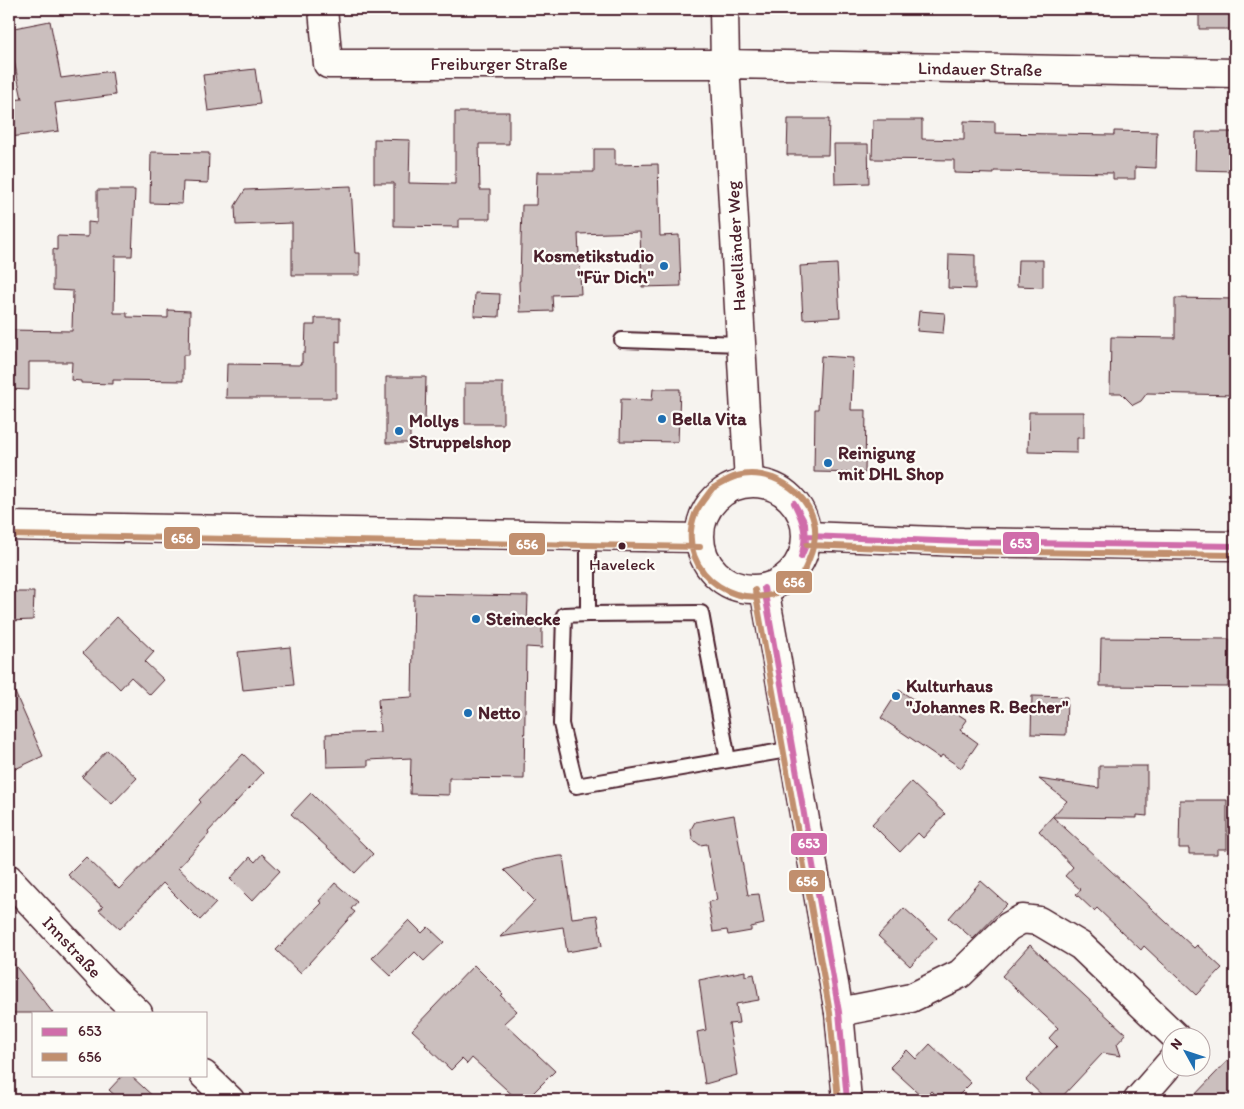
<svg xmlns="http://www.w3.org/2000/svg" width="1244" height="1109" viewBox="0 0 1244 1109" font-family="Itim,sans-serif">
<rect width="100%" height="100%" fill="#f6f3ef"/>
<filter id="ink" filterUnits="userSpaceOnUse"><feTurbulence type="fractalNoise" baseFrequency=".02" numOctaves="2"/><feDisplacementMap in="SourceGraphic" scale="10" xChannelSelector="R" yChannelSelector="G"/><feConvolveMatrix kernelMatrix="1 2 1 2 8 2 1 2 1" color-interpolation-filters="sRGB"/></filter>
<g filter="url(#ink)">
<!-- building -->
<path fill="#cbbfbe" stroke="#4a1f2b" d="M1199 9H1235V29H1199Z
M50 21 61 78 112 71 115 95 55 103 59 131 10 137 9 100 22 99 9 37V29Z
M255 69 260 104 208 111 203 75Z
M455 112H509V144H479L480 190H490V219H459V227L394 226V183H374V139L410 140 409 183 455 184Z
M788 119H829L828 155H787Z
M873 120H922V139L964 140V121L995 122V133L1114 135V131L1157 132 1156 168 1135 167V179H1113V173L994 171V174L954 173V160L872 159Z
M1196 132H1235L1234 171 1195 170Z
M834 144H868L869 183 835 184Z
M594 149H615V165L658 164 660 236 679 235 681 286 642 287 640 232 578 234 581 294 552 295 553 311 520 312 519 281H520L522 205H536L537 172H594Z
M151 152 209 153 208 183 183 182 182 204 150 203Z
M351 186 355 253H360V275H292V223L236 225 235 206 245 190Z
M97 190H135L132 256H115L114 313H127V317L168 318V310L190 311 189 355H183V381L113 380V384L81 383V381L71 380 72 362H29V390L9 389V330L72 331 73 291 53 290V249L57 250V236L88 237V222L97 223Z
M949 254 975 255V289L948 288Z
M1018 260H1043V287L1017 286Z
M837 264 840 317 803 319 800 266Z
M475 293 500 294 499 317 474 316Z
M1175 298 1235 299V395L1147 393 1141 401 1133 405 1121 393H1110L1111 337 1175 338Z
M919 311 945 313 943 333 917 331Z
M315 318H340V342L336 341V398H226L227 364 300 365V363H302V353H305L306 325H315Z
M821 356 853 358 851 410H866L865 473 814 472 815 409H818Z
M386 377H426L425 423H410V443H386Z
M465 383H503V424H465Z
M653 389H680L678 442 620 441 621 399 652 400Z
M1029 412H1084V438H1077V453L1028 452Z
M9 592H34L33 620 9 621Z
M414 594 528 596 527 625 542 626V648L526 647 524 779 449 778V795L410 794 411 758 368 760V766L327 767 326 734 380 732 378 699 412 697Z
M117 617 154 652 145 662 164 680 150 695 131 677 120 689 83 653Z
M1101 638 1229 639 1228 687 1100 686Z
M290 647 294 685 243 690 238 652Z
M9 679 43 756 9 772Z
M899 690 940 717 947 707 967 720 960 730 978 743 961 768 942 755 940 758 881 718Z
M1032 696 1067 697 1066 735 1031 734Z
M107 750 137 778 112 804 82 777Z
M243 754 263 773 208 832 209 834 178 868 216 903 200 920 163 883 120 929 99 910 103 907 68 875 86 857 119 889 165 842 201 802 199 800Z
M1099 766H1147V816L1137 815V818L1053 817 1194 948 1197 945 1222 968 1196 995 1144 946 1141 950 1097 908 1094 911 1076 894 1081 890 1065 876 1073 867 1039 831 1067 801 1039 779 1099 788Z
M911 782 945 814 923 838 918 833 900 852 872 824Z
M311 793 373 854 355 873 291 814Z
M1180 800H1227V849H1217V854H1189V848H1179Z
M734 815 748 895 759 894 764 924 751 927V931L728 935 727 930 713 932 708 902 717 900 707 844 700 845 692 839 691 829 695 822Z
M262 854 280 871 252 901 230 879 250 857 255 862Z
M560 856H563L572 918 597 915 602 946 567 952 563 927 500 937 535 901 504 870 533 860Z
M981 881 1007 904 973 939 949 918Z
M335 883 357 902 351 909 355 912 300 973 276 950 322 903 319 901Z
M904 908 937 938 910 966 878 936Z
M409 920 422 933 428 927 444 942 424 961 415 952 391 976 372 958Z
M1030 945 1126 1034 1117 1044 1121 1056 1103 1053 1059 1100H1047L1026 1080 1057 1046 1049 1038 1058 1028 1002 976Z
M9 958 53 1013H9Z
M474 965 503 994 501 996 517 1011 504 1023 555 1071 526 1100H518L472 1058 467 1064 462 1059 451 1070 425 1045 426 1043 412 1030Z
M745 971V976L754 974 759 1000 736 1004 739 1023 729 1024 737 1075 705 1084 697 1032 706 1030 699 980Z
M930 1044 971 1083 954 1100H941L931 1091 924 1098 890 1067 907 1050 916 1059Z
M1235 1053V1100H1190Z
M123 1075H130L157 1100H120L109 1090Z"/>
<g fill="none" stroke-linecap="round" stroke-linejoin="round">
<defs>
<path id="lane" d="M622 340 741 344
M588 535V614L564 615 561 724 576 786 793 749
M588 614 701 613 728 760"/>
<path id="street" d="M323 9 328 64H725L1235 73
M724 9 725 64 749 482
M9 879 105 982 138 1013
M839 1012 911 998 960 974 1008 927 1022 919 1039 921 1081 946 1175 1036
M204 1075 230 1100
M1138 1100 1172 1061"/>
<path id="secondary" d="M700 536a53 53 0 1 1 106 0a53 53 0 1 1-106 0Z
M9 526 700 538
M807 536 963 542 1235 546
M764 588 839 1012 847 1100"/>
</defs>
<!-- lane casing -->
<use href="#lane" stroke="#4a1f2b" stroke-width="18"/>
<!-- street casing -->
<use href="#street" stroke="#4a1f2b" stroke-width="31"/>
<!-- secondary casing -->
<use href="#secondary" stroke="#4a1f2b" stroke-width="31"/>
<!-- lane -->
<use href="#lane" stroke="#fdfcf7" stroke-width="14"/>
<!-- street -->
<use href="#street" stroke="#fdfcf7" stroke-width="28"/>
<!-- secondary -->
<use href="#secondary" stroke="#fdfcf7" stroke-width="28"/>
<defs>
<path id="bus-1" d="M794 503 805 523 806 545 801 557
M794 503C804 523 808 534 801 557
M807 536 963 542 1235 546
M764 588 839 1012 847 1100"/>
<path id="bus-2" d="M712 489C706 497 699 505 695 514 672 575 748 623 796 581 803 575 806 567 809 559 814 547 817 534 814 522 807 490 768 467 737 476 729 478 720 484 713 488
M9 535 700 547
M807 545 963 551 1235 555
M755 590 830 1013 838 1100"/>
</defs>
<!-- bus-1 casing -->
<use href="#bus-1" stroke="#fdfcf7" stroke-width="10"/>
<!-- bus-2 casing -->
<use href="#bus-2" stroke="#fdfcf7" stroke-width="10"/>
<!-- bus-1 -->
<use href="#bus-1" stroke="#d06daa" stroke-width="6"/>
<!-- bus-2 -->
<use href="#bus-2" stroke="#c18f6e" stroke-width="6"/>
</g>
</g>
<!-- markers -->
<g fill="#1f6fb2" stroke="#fdfcf7" stroke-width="2">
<circle cx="664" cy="266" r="5"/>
<circle cx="662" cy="419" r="5"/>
<circle cx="399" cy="431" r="5"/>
<circle cx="828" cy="463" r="5"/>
<circle cx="476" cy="619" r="5"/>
<circle cx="896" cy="696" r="5"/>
<circle cx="468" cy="713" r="5"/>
</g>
<circle fill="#4a1f2b" stroke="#fdfcf7" stroke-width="2" cx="622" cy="546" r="4.5"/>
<g text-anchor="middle" stroke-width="4.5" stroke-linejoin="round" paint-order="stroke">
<!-- bus labels -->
<g font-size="17" fill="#4a1f2b" stroke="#fdfcf7">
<text x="622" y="570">Haveleck</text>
</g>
<!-- street labels -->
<g font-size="18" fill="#4a1f2b" stroke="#fdfcf7">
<text x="499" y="70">Freiburger Straße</text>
<text transform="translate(980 69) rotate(1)" y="6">Lindauer Straße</text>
<text transform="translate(736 246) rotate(-93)" y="6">Havelländer Weg</text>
<text transform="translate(72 947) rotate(47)" y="6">Innstraße</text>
</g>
<!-- poi labels -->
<g font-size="18" font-weight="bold" fill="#4a1f2b" stroke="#fdfcf7" text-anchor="start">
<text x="654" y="262" text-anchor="end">Kosmetikstudio<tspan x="654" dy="21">"Für Dich"</tspan></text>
<text x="672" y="425">Bella Vita</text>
<text x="409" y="427">Mollys<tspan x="409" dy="21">Struppelshop</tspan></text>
<text x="838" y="459">Reinigung<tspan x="838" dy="21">mit DHL Shop</tspan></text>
<text x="486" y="625">Steinecke</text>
<text x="906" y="692">Kulturhaus<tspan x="906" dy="21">"Johannes R. Becher"</tspan></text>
<text x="478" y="719">Netto</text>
</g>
</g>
<g stroke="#fdfcf7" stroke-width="2">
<rect x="163" y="526" width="38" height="24" rx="5" fill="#c18f6e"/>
<rect x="1002" y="531" width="38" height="24" rx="5" fill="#d06daa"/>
<rect x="508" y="532" width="38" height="24" rx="5" fill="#c18f6e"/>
<rect x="775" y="570" width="38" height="24" rx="5" fill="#c18f6e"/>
<rect x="790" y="832" width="38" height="24" rx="5" fill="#d06daa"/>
<rect x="788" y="869" width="38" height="24" rx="5" fill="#c18f6e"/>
</g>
<g font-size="14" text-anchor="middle" font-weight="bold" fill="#fff">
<text x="182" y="543">656</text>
<text x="1021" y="548">653</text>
<text x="527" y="549">656</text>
<text x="794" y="587">656</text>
<text x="809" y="848">653</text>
<text x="807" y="886">656</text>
</g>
<!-- margin -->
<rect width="1244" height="1109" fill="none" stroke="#fdfcf7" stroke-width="30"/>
<rect x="15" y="15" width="1214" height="1079" fill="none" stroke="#4a1f2b" stroke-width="2" filter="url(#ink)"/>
<!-- legend -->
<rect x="32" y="1012" width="175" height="65" fill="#fdfcf7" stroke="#b5a4a5"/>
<rect x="42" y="1028" width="25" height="8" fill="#d06daa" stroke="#b5a4a5"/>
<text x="78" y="1036" font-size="15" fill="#4a1f2b">653</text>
<rect x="42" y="1053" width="25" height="8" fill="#c18f6e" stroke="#b5a4a5"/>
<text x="78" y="1062" font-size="15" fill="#4a1f2b">656</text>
<!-- north arrow -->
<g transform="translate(1186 1052) rotate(310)"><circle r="24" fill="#fdfcf7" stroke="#b5a4a5"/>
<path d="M0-4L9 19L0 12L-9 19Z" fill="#1f6fb2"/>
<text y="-8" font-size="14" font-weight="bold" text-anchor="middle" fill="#4a1f2b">N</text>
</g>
</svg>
